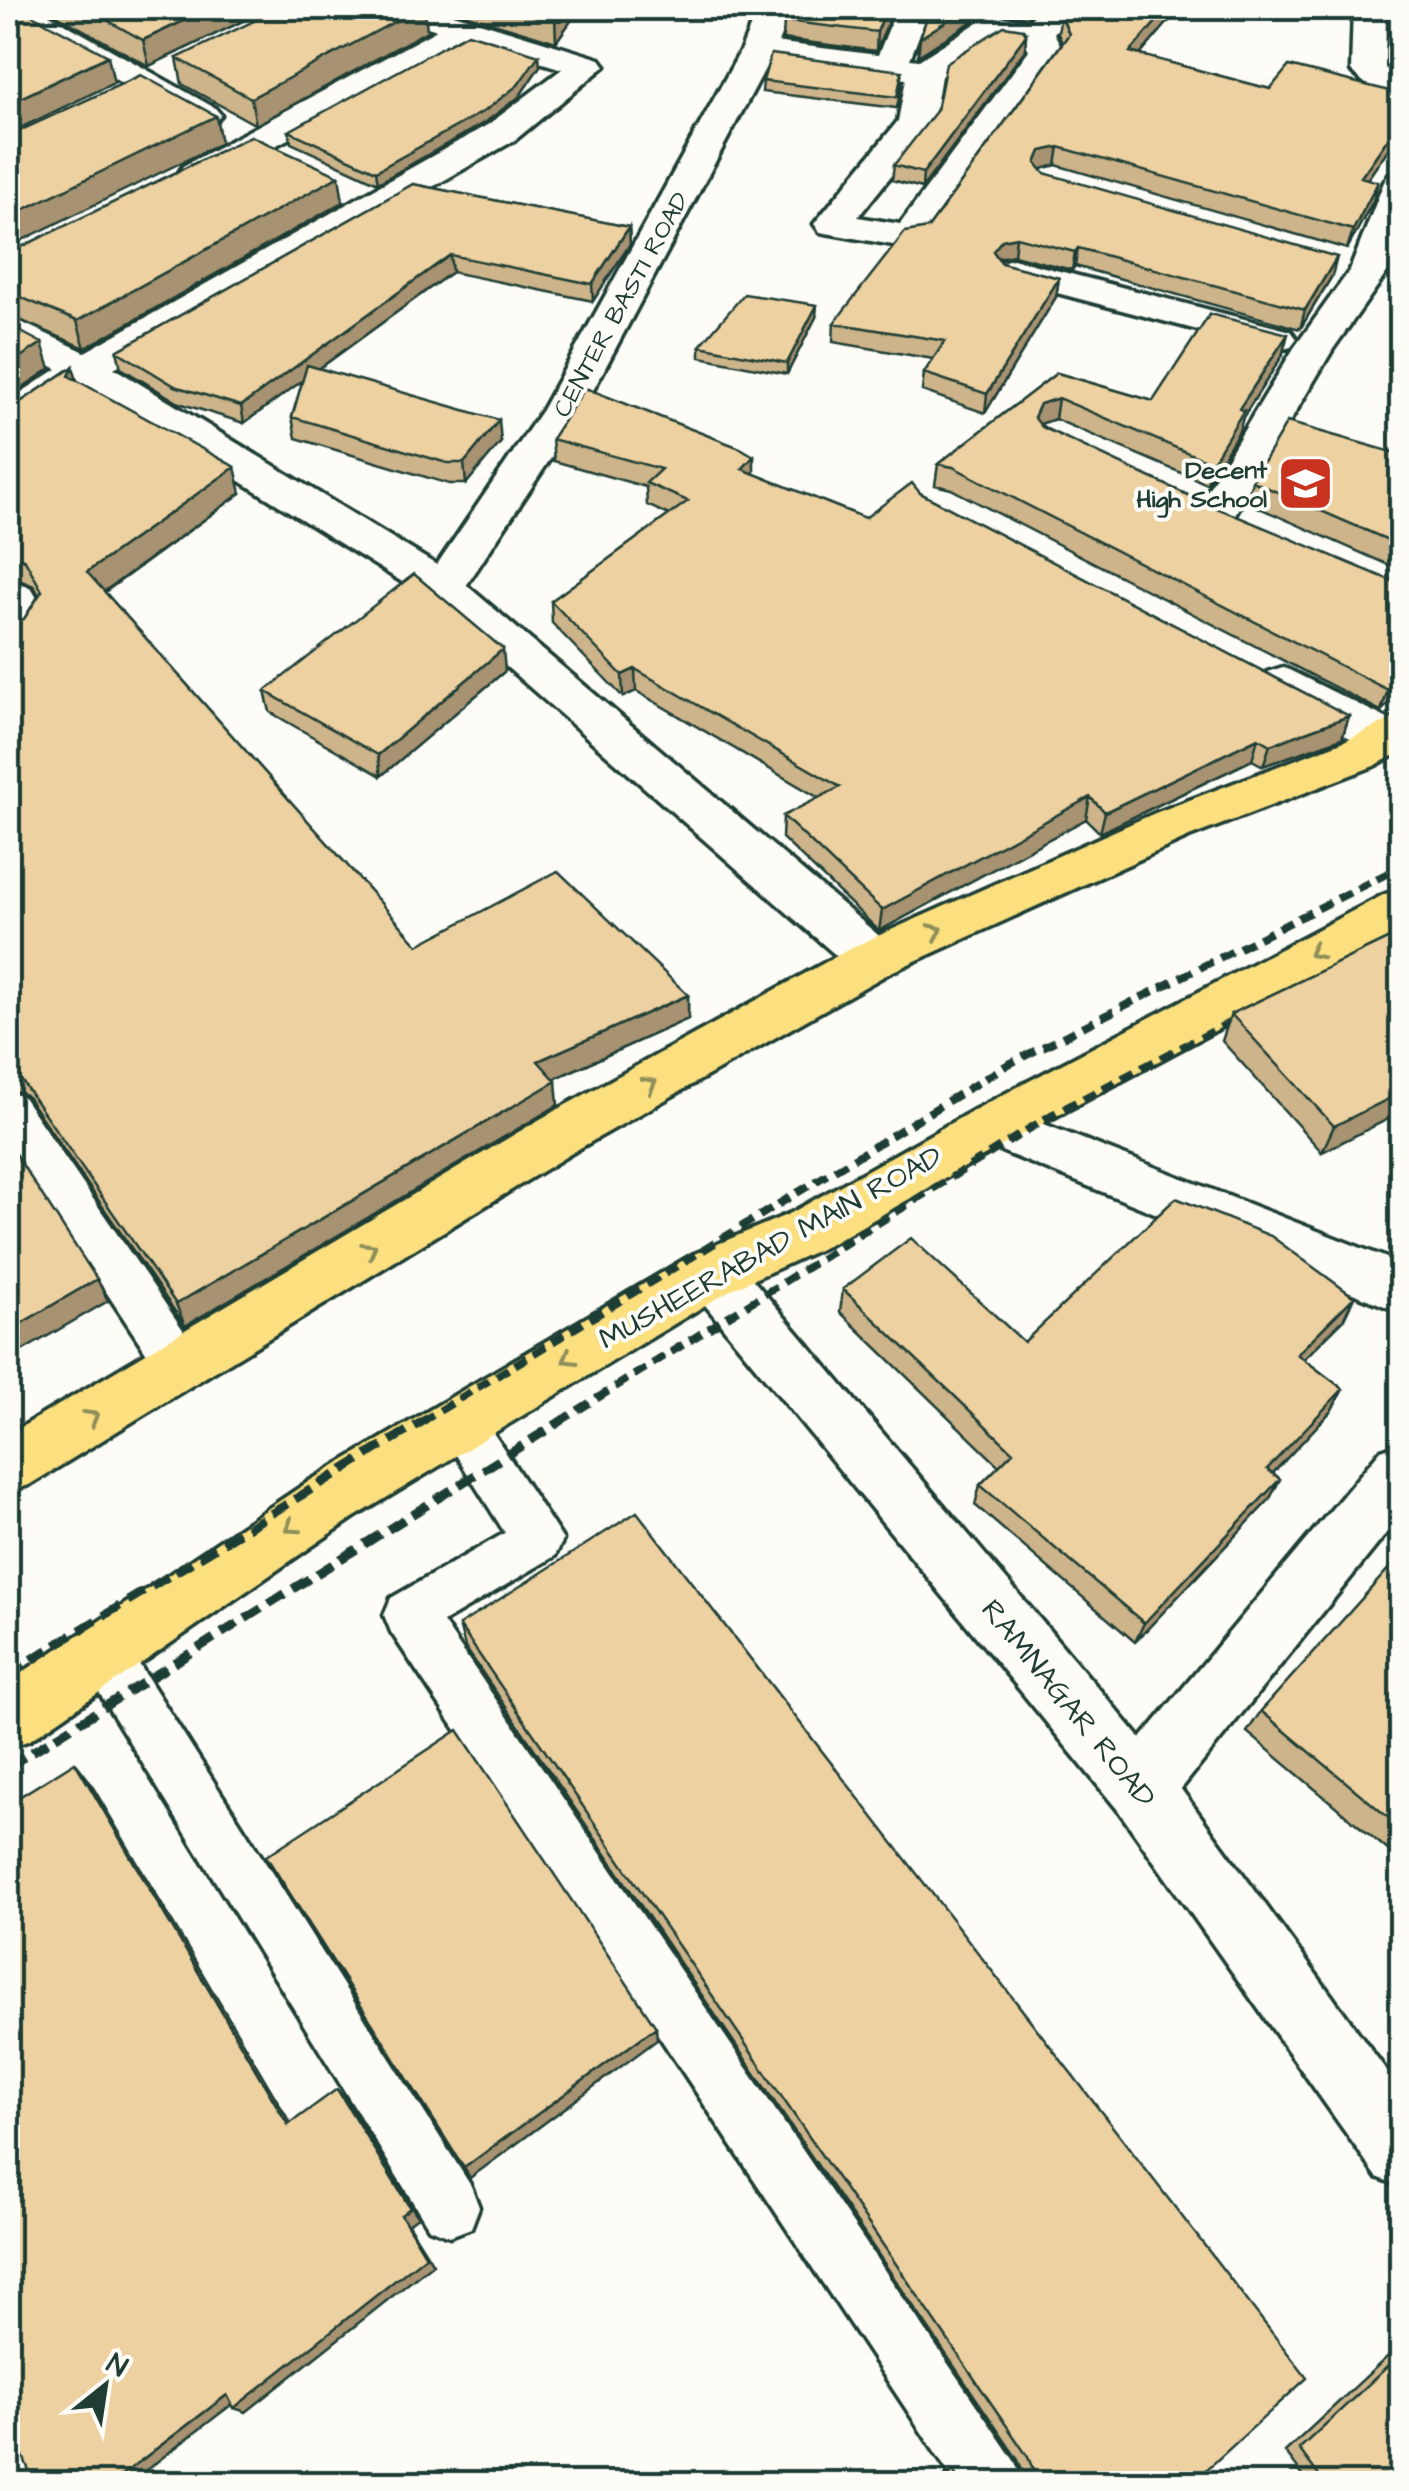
<svg xmlns="http://www.w3.org/2000/svg" width="1409" height="2491" viewBox="0 0 1409 2491" font-family="'Architects Daughter',sans-serif">
<rect width="100%" height="100%" fill="#fdfcf7"/>
<filter id="ink" filterUnits="userSpaceOnUse"><feTurbulence type="fractalNoise" baseFrequency=".01" numOctaves="2"/><feDisplacementMap in="SourceGraphic" scale="20" xChannelSelector="R" yChannelSelector="G"/><feConvolveMatrix kernelMatrix="1 2 1 2 8 2 1 2 1" color-interpolation-filters="sRGB"/></filter>
<g filter="url(#ink)">
<g fill="none" stroke-linecap="round" stroke-linejoin="round">
<defs>
<path id="lane" d="M8 1092 23 1097 197 1350 203 1364 197 1378 180 1384 163 1378 8 1143Z
M460 1402 477 1408 563 1540 555 1556 443 1622 1015 2462 1024 2484H956L391 1632 384 1615 391 1598 505 1533 436 1423 443 1408Z
M105 1632 123 1639 471 2186 479 2207 471 2228 450 2236 429 2228 87 1673 80 1656 87 1639Z
M8 2435 30 2444 47 2484H8Z"/>
<path id="street" d="M8 8H37L215 108 221 115 215 122 203 126 191 122 8 19Z
M384 8H434L600 59 605 66 515 140 114 368 458 578 891 946 898 959 891 972 873 978 855 972 428 598 86 385 22 428 8 431V401L57 369 8 343V316L85 352 489 124 562 69 469 40 209 182 196 185 183 182 178 174 183 166 437 30 389 15Z
M897 8H930L910 59 919 60 983 19 995 16 1029 21 1040 8H1075L1054 33 1063 50 923 245 910 248 820 232 814 224 898 121 906 79 758 60 746 57 741 50 746 43 758 40 878 55ZM1001 37 1024 40 1029 50 900 224 858 217 933 123 941 76Z
M1353 8H1386L1385 68 1402 80V108L1390 105 1351 71Z
M1402 171V234L1388 271 1333 349 1231 521 1216 525 1201 521 1195 511 1294 348 1350 270 1384 182 1389 174Z
M1013 259 1291 331 1297 339 1291 347 1277 351 1000 278 994 270 1000 262Z
M8 579 31 588 47 615 32 642 8 651Z
M1283 667 1402 726V750L1387 754 1371 749 1267 694 1260 683 1267 672Z
M993 1104 1402 1264V1313L974 1140 967 1125 974 1110Z
M1402 1443V1514L1164 1810 1141 1820 1118 1810 1109 1788 1118 1766 1381 1450Z"/>
<path id="secondary" d="M758 8H792L775 50 582 411 458 598 443 602 428 598 421 588 542 410 741 50Z
M712 1249 732 1255 1164 1766 1402 2092V2187L1377 2177 1118 1810 692 1289 684 1272 692 1255Z"/>
<path id="primary" d="M1402 714V751L1374 766 1189 837 891 972 580 1148 29 1485 8 1492V1435L542 1118 855 946 1155 813 1342 742Z
M1402 889V930L1012 1140 829 1245 732 1289 353 1518 30 1740 8 1748V1682L311 1480 692 1255 791 1213 974 1110 1385 894Z"/>
</defs>
<!-- lane casing -->
<use href="#lane" stroke="#1f3d34" stroke-width="7"/>
<!-- street casing -->
<use href="#street" stroke="#1f3d34" stroke-width="7"/>
<!-- secondary casing -->
<use href="#secondary" stroke="#1f3d34" stroke-width="7"/>
<!-- primary casing -->
<use href="#primary" stroke="#1f3d34" stroke-width="7"/>
<!-- lane -->
<use href="#lane" fill="#fdfcf7" fill-rule="evenodd"/>
<!-- street -->
<use href="#street" fill="#fdfcf7" fill-rule="evenodd"/>
<!-- secondary -->
<use href="#secondary" fill="#fdfcf7" fill-rule="evenodd"/>
<!-- primary -->
<use href="#primary" fill="#fce080" fill-rule="evenodd"/>
<!-- rail-far1 -->
<path stroke="#1f3d34" stroke-width="8" stroke-dasharray="14 8" stroke-linecap="butt" d="M421 1422 1007 1065 1402 866
M559 1422 1053 1114 1250 1012"/>
<!-- rail -->
<path stroke="#1f3d34" stroke-width="9" stroke-dasharray="19 9" stroke-linecap="butt" d="M8 1674 425 1420
M8 1767 563 1420"/>
</g>
<!-- wall -->
<path fill="#cdb48a" stroke="#1f3d34" stroke-width="2.5" d="M44 8H270L149 66Z
M445 8H580L556 42Z
M894 8 876 51 783 39 784 21Z
M930 8H1037L1027 17 996 12 982 15 918 56 920 38Z
M1067 8H1180L1140 55 1270 89 1402 94V129L1367 179 1373 201 1347 249 1056 165 1041 169 1044 173 1332 276 1300 329 1075 266 1072 270 1014 255 999 258 1001 263 1059 278 1056 297 985 413 922 391 924 373 933 359 833 342 834 323 928 228 1062 43 1058 33 1061 15Z
M427 31 256 125 182 84 177 58Z
M1026 35 1025 50 922 188 892 180 894 165Z
M540 66 519 97 487 121 378 183 291 143 289 131Z
M763 81 902 82 897 108 762 92Z
M413 184 629 227 630 244 593 301 452 272 320 368 501 442 466 484H449L296 438 292 417 303 380 244 423 179 403 121 368 117 351Z
M343 202 85 348 8 315V251Z
M816 317 787 374 700 357V346Z
M1282 356 1243 417 1239 431 1207 484 1055 419 1040 424 1402 691 1381 711 951 489 935 485 938 464 1057 373 1153 401Z
M73 367 77 381 241 493 105 592 418 945 688 995V1019L554 1079 558 1105 185 1326 26 1095 8 1089V624L24 619 39 595 34 586 9 576 8 577V406L16 405Z
M552 439 754 474 865 518 920 493 1349 716 1342 738 1263 766 1252 760 1100 833 1086 819 879 931 782 838 783 816 819 798 636 691 623 697 552 623 551 601 669 515 647 505 646 487 554 461Z
M1402 442V571L1246 502 1252 481 1392 452Z
M505 671 381 776 270 712 265 691Z
M1402 932V1112L1322 1152 1222 1041 1231 1014Z
M843 1289 1024 1342 1354 1297 1343 1320 1303 1359 1343 1389 1331 1411 1273 1473 1280 1479 1269 1500 1135 1642 975 1505 980 1485 999 1466 840 1312Z
M1402 1554V1862L1247 1732 1261 1711Z
M459 1625 1191 2484H1027L1018 2460 465 1647Z
M1402 1915V1940L1389 1930Z
M1402 2343V2484H1309L1285 2452Z
M953 2472 962 2484H938L946 2475Z"/>
<!-- shaded-wall -->
<path fill="#a79271" stroke="#1f3d34" stroke-width="2.5" d="M211 8H270L149 66 143 40Z
M420 8H425L427 31 256 125 251 98Z
M560 8H580L556 42 555 16Z
M887 8H894L876 51 877 32Z
M967 8H996V12L982 15 918 56 920 38Z
M1029 8H1037L1027 17Z
M1168 8H1180L1127 70 1130 52Z
M1026 35 1025 50 922 188 923 173Z
M539 55 540 66 519 97 487 121 378 183 376 171Z
M108 56 114 83 8 134V104Z
M216 116 221 143 8 247V217Z
M1402 118V129L1356 196 1361 177Z
M1059 147 1056 165 1039 170 1036 163 1041 151Z
M339 176 343 202 85 348 77 321Z
M1378 182 1373 201 1347 249 1353 230Z
M629 227 630 244 593 301 592 284Z
M1016 237 1014 255 999 258 990 270 993 251 1002 240Z
M1078 248 1075 266 1072 270 1075 252Z
M450 255 452 272 244 423 241 406Z
M1337 257 1332 276 1300 329 1305 310Z
M1059 278 1056 297 985 413 987 394Z
M817 305 816 317 787 374V363Z
M1288 334 1282 356 1243 417 1239 431 1207 484 1212 463 1239 409Z
M42 343 50 369 8 397V365Z
M73 367 80 393 69 376Z
M1058 398 1055 419 1037 425 1034 417 1040 404Z
M499 420 501 442 466 484 464 463Z
M754 456V478L742 469Z
M235 467 241 493 95 598 87 572Z
M503 649 505 671 381 776 378 755Z
M635 669 636 691 623 697 622 675Z
M1402 677V691L1381 711 1388 690Z
M1349 716 1342 738 1263 766 1270 745Z
M1258 738 1252 760 1100 833 1105 812Z
M1090 797 1086 819 879 931 882 910Z
M688 995V1019L540 1085 538 1061Z
M556 1081 558 1105 185 1326 176 1304Z
M1402 1092V1112L1322 1152 1334 1126Z
M97 1279 108 1301 8 1359V1331Z
M1354 1297 1343 1320 1286 1377 1297 1354Z
M1343 1389 1331 1411 1257 1490 1267 1469Z
M1280 1479 1269 1500 1135 1642 1144 1623Z
M75 1762 88 1779 298 2136 288 2125Z
M656 2027 657 2040 470 2178 464 2168Z
M337 2089 346 2100 418 2217 408 2224 433 2264 246 2412 234 2408 401 2215Z
M227 2395 239 2399 128 2484H110Z"/>
<!-- building -->
<path fill="#eed1a1" stroke="#1f3d34" stroke-width="2.5" d="M8 8H19L108 56 8 104Z
M85 8H211L143 40Z
M281 8H420L251 98 177 58Z
M528 8H560L555 16Z
M817 8H887L877 32 784 21 787 14 813 18Z
M930 8H967L920 38Z
M1067 8H1168L1130 52 1270 89 1289 66 1402 94V118L1361 177 1378 182 1353 230 1059 147 1041 151 1036 163 1044 173 1337 257 1305 310 1078 248 1075 252 1016 237 1002 240 993 251 1001 263 1059 278 987 394 924 373 945 341 834 323 905 232 928 228 1069 34 1061 15Z
M1004 26 1023 29 1026 35 923 173 894 165 937 110 946 63Z
M468 33 539 55 518 85 486 110 376 171 289 131Z
M771 54 902 71 897 97 763 81Z
M141 75 216 116 8 217V136Z
M251 136 339 176 77 321 8 292V251L15 250Z
M413 184 629 227 592 284 450 255 241 406 175 386 117 351Z
M744 294 817 305 787 363 700 346Z
M1210 314 1288 334 1239 409 1244 410 1212 463 1058 398 1040 404 1034 417 1042 427 1205 503 1402 585V677L1388 690 953 467 938 464 1057 373 1153 401Z
M8 325 42 343 8 365Z
M307 365 499 420 464 463H447L292 417Z
M73 367 69 376 235 467 87 572 418 945 558 871 688 995 538 1061 556 1081 176 1304 15 1071 8 1069V624L24 619 42 591 25 560 8 552V406L16 405Z
M585 388 740 448 754 456 742 469 865 518 912 483 920 493 1349 716 1270 745 1258 738 1105 812 1090 797 882 910 783 816 840 787 635 669 622 675 551 601 688 501 646 483 661 469 552 439Z
M1287 422 1392 452 1402 442V546L1252 481Z
M414 574 503 649 378 755 265 691Z
M1402 932V1092L1334 1126 1231 1014Z
M8 1143 97 1279 8 1331Z
M1176 1198 1271 1236 1354 1297 1297 1354 1343 1389 1267 1469 1280 1479 1144 1623 980 1485 1013 1452 843 1289 911 1238 1024 1342Z
M637 1512 1307 2378 1191 2484H1035L1037 2480 1028 2457 459 1625Z
M1402 1554V1829L1261 1711Z
M458 1730 656 2027 464 2168 266 1856Z
M75 1762 288 2125 337 2089 410 2208 401 2215 426 2256 234 2408 227 2395 110 2484H31L33 2480 16 2439 8 2435V1804Z
M1402 2353V2484H1325L1299 2449Z
M953 2472 962 2484H942Z"/>
<!-- one-way arrows -->
<defs><path id="oneway-chevron" d="M-2-3.5L2.5 0L-2 3.5" fill="none" stroke-width="1.6" stroke-linecap="round" stroke-linejoin="round" transform="scale(2.5)"/></defs>
<g stroke="#8e8e5a">
<use href="#oneway-chevron" transform="translate(936 931) rotate(-24)"/>
<use href="#oneway-chevron" transform="translate(1315 952) rotate(152)"/>
<use href="#oneway-chevron" transform="translate(650 1084) rotate(-29)"/>
<use href="#oneway-chevron" transform="translate(370 1249) rotate(-31)"/>
<use href="#oneway-chevron" transform="translate(569 1358) rotate(149)"/>
<use href="#oneway-chevron" transform="translate(92 1417) rotate(-31)"/>
<use href="#oneway-chevron" transform="translate(292 1527) rotate(145)"/>
</g>
</g>
<!-- icons -->
<defs>
<symbol id="university-square" viewBox="-11 -11 22 22"><rect x="-9" y="-9" width="18" height="18" rx="4" fill="#c8321e" stroke="#fdfcf7"/><path d="M0-5L7-2L0 1L-7-2ZM-4 1L0 2.5L4 1V4Q0 6-4 4Z" fill="#fff"/></symbol>
</defs>
<g fill-rule="evenodd">
<use href="#university-square" x="1274" y="452" width="63" height="63"/>
</g>
<g text-anchor="middle" stroke-width="8" stroke-linejoin="round" paint-order="stroke">
<!-- far-street labels -->
<g font-size="25" fill="#1f3d34" stroke="#fdfcf7">
<text transform="translate(620 304) rotate(-61)" y="9">CENTER BASTI ROAD</text>
</g>
<!-- far-poi labels -->
<g font-size="25" font-weight="bold" fill="#1f3d34" stroke="#fdfcf7" text-anchor="end">
<text x="1267" y="478">Decent<tspan x="1267" dy="29">High School</tspan></text>
</g>
<!-- street labels -->
<g font-size="30" fill="#1f3d34" stroke="#fdfcf7">
<text transform="translate(770 1247) rotate(-29)" y="10">MUSHEERABAD MAIN ROAD</text>
<text transform="translate(1069 1703) rotate(51)" y="10">RAMNAGAR ROAD</text>
</g>
</g>
<!-- margin -->
<rect width="1409" height="2491" fill="none" stroke="#fdfcf7" stroke-width="40"/>
<rect x="20" y="20" width="1369" height="2451" fill="none" stroke="#1f3d34" stroke-width="4" filter="url(#ink)"/>
<!-- north arrow -->
<g transform="translate(105 2386) rotate(30)" stroke="#fdfcf7" stroke-width="8" paint-order="stroke">
<path d="M0-8L18 38L0 25L-18 38Z" fill="#1f3d34"/>
<text y="-15" font-size="28" font-weight="bold" text-anchor="middle" fill="#1f3d34">N</text>
</g>
</svg>
